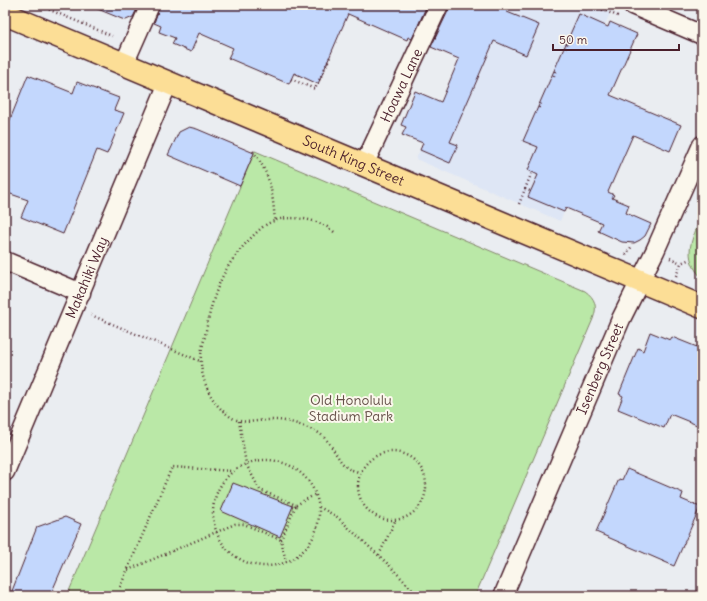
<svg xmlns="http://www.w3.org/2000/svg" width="707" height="601" viewBox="0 0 707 601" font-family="Delius,sans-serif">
<rect width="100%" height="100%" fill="#eaedf1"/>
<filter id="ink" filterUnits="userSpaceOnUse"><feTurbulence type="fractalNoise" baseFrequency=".025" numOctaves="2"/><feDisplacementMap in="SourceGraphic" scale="8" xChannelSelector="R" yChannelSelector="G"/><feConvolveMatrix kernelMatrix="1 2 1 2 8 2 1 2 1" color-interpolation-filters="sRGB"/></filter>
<g filter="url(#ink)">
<!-- built -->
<path fill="#dee6f5" d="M483 5H591L610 13 550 153 584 167 560 221 416 159Z"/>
<!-- green -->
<path fill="#bae8a7" stroke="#828469" d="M255 151 585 291C595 298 598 306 593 319L475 596H67Z
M702 216V278C681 256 692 239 702 216Z"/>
<!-- building -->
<path fill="#c3d7fd" stroke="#4a1f2b" d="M88 5H139L133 17 126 20 122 19Z
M160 5H427L412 39 408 37 407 40 348 14 318 84 294 73 289 84 228 58 233 48 199 33 191 52 172 44 175 38 159 32 161 26 154 23Z
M449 5H509L507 12 539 25 526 55 494 41 450 142 458 145 450 163 420 150 423 143 402 135 406 127 401 125 415 91 441 102 459 59 431 47 449 9Z
M579 14 608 27 610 22 637 34 610 95 681 125 670 151 633 135 608 192 614 195 612 198 629 205 626 213 651 224 645 236 640 240 634 243 622 242 598 231 602 223 566 208 564 212 528 197 538 175 528 170 538 147 523 141Z
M28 75 73 93 77 82 119 98 114 110 124 113 107 154 97 150 63 234 21 217 28 200 5 192V132Z
M189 127 197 129 254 153 240 186 168 155 179 132Z
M650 332 670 340 672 337 702 349V427L670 414 664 428 618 409 623 396 619 394 638 348 643 351Z
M627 469 683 493 681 499 700 507 674 566 596 532 619 479 622 480Z
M233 483 293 506 280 537 221 511Z
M65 517 81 524 50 596H10L37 527Z"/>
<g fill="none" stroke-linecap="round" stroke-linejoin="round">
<defs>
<g id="minor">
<path d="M632 5 702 35"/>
<path d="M124 64 150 5"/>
<path id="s1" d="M364 165 439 5"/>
<path d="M5 261 81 293"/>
<path id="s2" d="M5 472 168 83"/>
<path id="s3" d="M503 596 621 319 655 251 702 145"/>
</g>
<g id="major">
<path id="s4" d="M5 14 702 307"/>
</g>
</defs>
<!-- minor casing -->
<use href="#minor" stroke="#4a1f2b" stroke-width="21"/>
<!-- major casing -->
<use href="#major" stroke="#4a1f2b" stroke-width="25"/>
<!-- path -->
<path stroke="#4a1f2b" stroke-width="2.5" stroke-dasharray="1 3" stroke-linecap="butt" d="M38 5 112 36
M591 5 620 17
M565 48 569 40
M554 76 556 69
M291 79 315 89 331 55
M539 108 542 101
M253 151C271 176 272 190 275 220
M525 189 530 191
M519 204 532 172
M334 232C325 224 315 221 304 219 295 218 283 217 274 221 264 224 257 232 250 239 221 268 212 297 205 336 203 344 200 354 201 363 202 382 212 404 228 415 243 427 257 419 274 420 290 420 304 426 317 432 332 440 337 462 349 469 352 470 357 471 360 473
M626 255 632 246
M670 258 681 263
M676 276 681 263 690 259
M91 315 200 361
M239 421 246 464 260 490 296 505 316 494
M358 486a34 34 0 1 1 68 0a34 34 0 1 1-68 0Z
M213 513a53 53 0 1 1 106 0a53 53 0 1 1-106 0Z
M319 507 336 516 389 565 418 596
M281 540 296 505
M379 555 395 521
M128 570 235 524H244L281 540 286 562
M120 587 172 467 232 471"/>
<!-- minor -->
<use href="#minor" stroke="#fbf7ec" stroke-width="18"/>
<!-- major -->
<use href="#major" stroke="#fcde96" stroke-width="22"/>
</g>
</g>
<g text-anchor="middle" stroke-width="4" stroke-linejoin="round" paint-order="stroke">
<!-- street labels -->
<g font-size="14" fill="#4a1f2b" stroke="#fbf7ec">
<text dy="5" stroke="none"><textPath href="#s1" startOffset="88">Hoawa Lane</textPath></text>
<text dy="5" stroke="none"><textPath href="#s4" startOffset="378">South King Street</textPath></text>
<text dy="5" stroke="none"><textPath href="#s2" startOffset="211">Makahiki Way</textPath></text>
<text dy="5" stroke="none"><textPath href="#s3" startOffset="247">Isenberg Street</textPath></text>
</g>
<!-- park labels -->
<g font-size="14" fill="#66514a" stroke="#fbf7ec">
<text x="351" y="405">Old Honolulu<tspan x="351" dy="16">Stadium Park</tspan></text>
</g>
</g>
<!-- margin -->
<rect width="707" height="601" fill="none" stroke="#fbf7ec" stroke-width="20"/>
<rect x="10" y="10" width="687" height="581" fill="none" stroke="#4a1f2b" stroke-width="1.5" filter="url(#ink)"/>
<!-- scale -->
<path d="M553 44v6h126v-6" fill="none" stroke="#4a1f2b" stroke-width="2"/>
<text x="559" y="44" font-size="12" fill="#4a1f2b" stroke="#fbf7ec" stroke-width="3" paint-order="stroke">50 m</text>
</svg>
